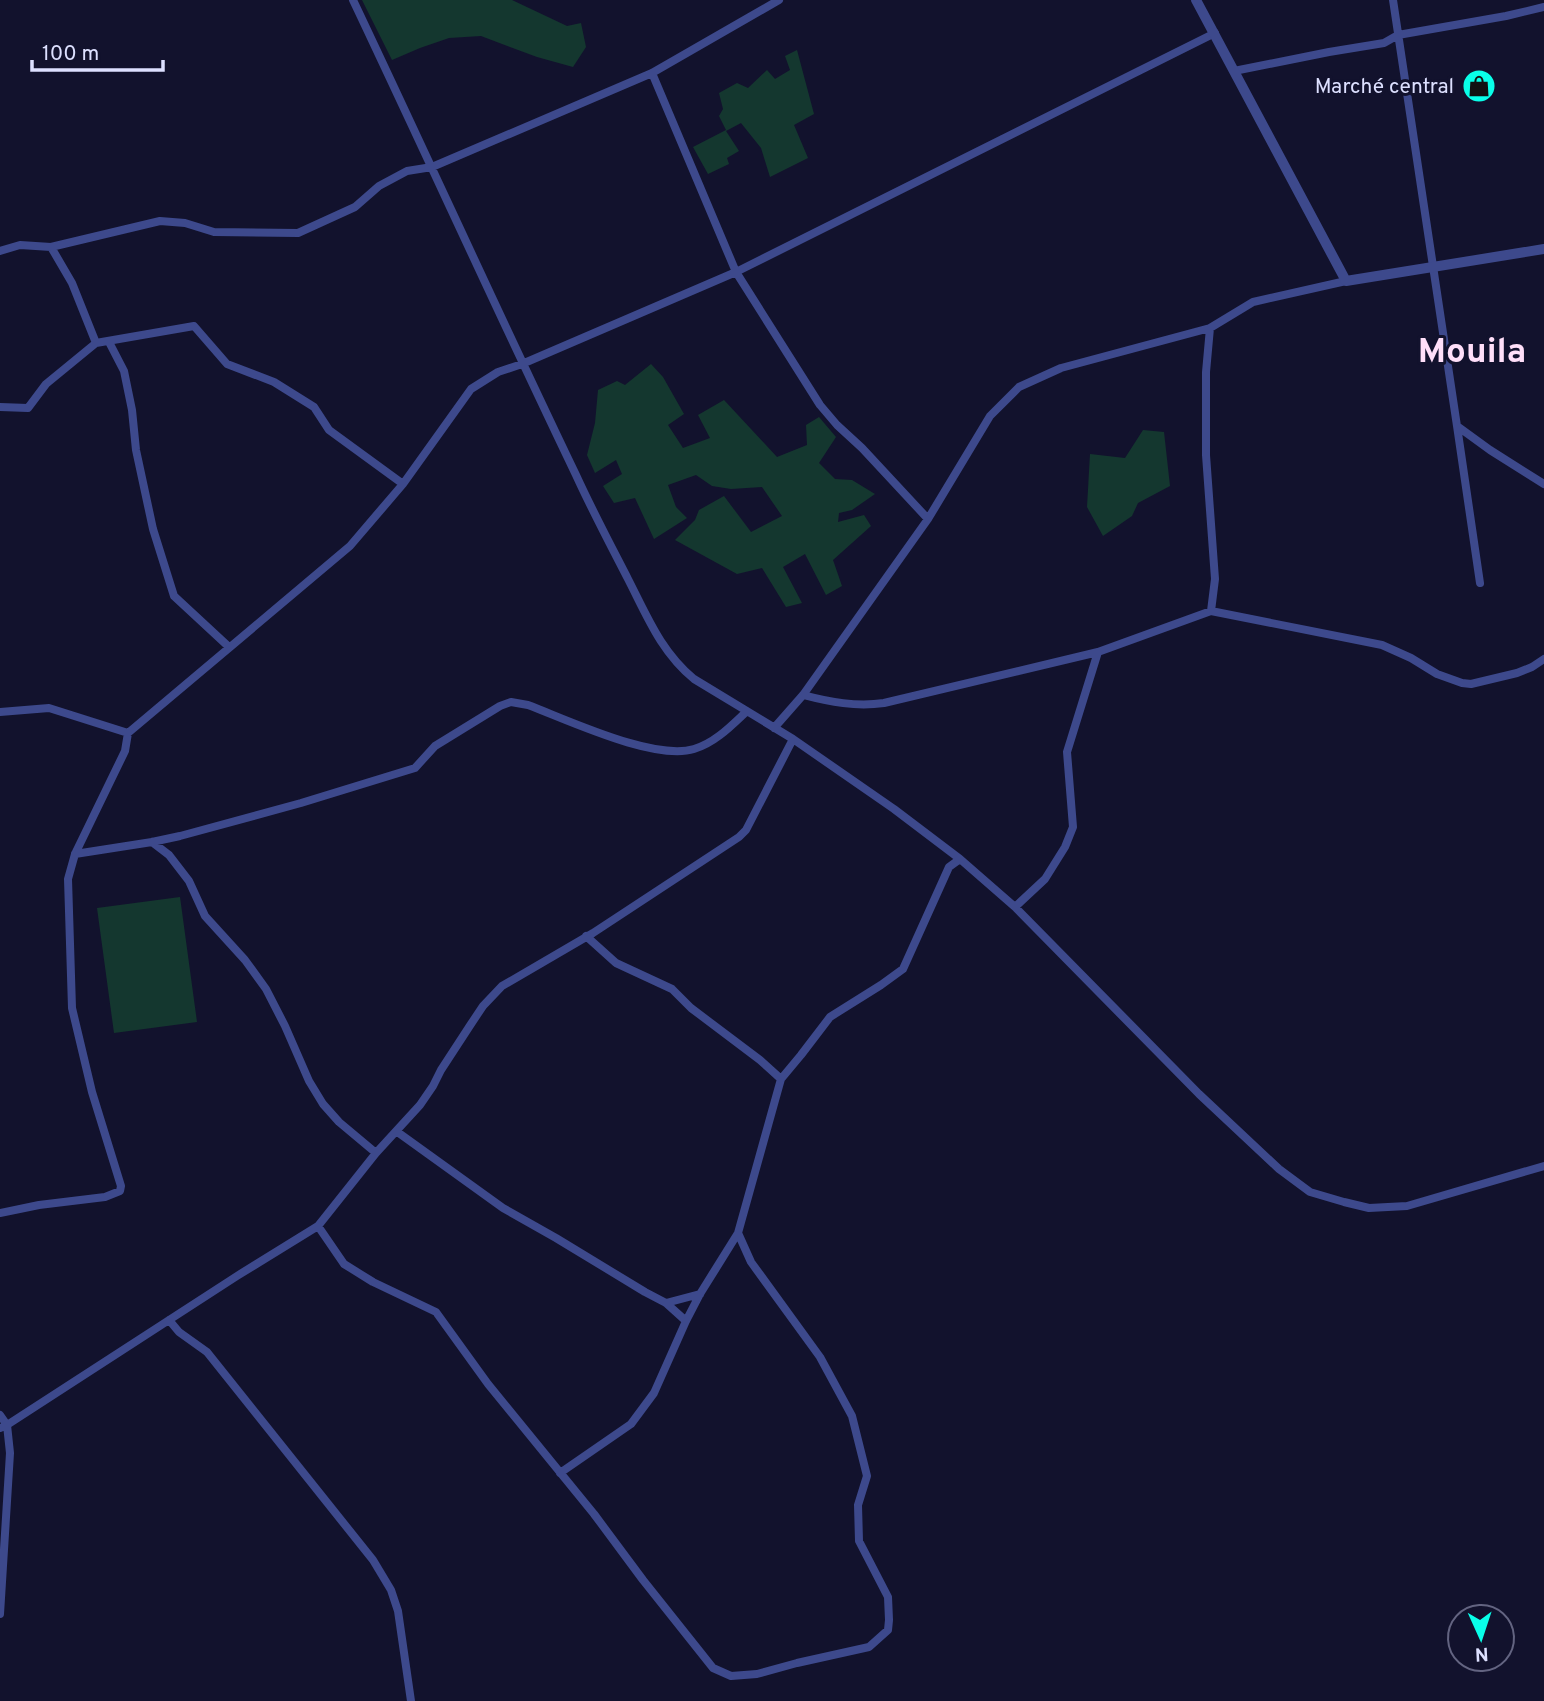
<svg xmlns="http://www.w3.org/2000/svg" width="1544" height="1701" viewBox="0 0 1544 1701" font-family="Overpass,sans-serif">
<rect width="100%" height="100%" fill="#12122d"/>
<!-- green -->
<path fill="#14372f" d="M362 0H512L567 26 581 23 586 47 573 67 537 57 481 36 449 38 420 48 392 60Z
M797 50 814 114 794 125 808 158 770 177 761 148 741 123 726 131 739 151 727 158 729 164 708 174 693 147 726 130 719 116 723 109 719 93 737 83 748 88 767 70 775 79 790 70 785 56Z
M651 364 663 377 684 414 668 425 683 448 710 438 698 415 724 400 777 457 807 445 806 425 819 417 836 437 819 463 835 479 852 480 875 494 852 510 839 513 838 522 864 515 871 526 833 560 842 586 826 595 805 554 783 567 802 603 786 607 762 568 737 574 675 540 695 520 699 510 724 496 751 532 782 516 762 487 731 489 712 486 696 475 668 485 676 507 687 518 654 539 635 498 614 503 603 486 622 474 616 460 595 473 587 455 595 423 598 390 617 381 625 385Z
M1143 430 1164 432 1170 486 1138 503 1132 516 1103 536 1087 507 1090 454 1125 458Z
M180 897 197 1022 114 1033 97 908Z"/>
<g fill="none" stroke-linecap="round" stroke-linejoin="round">
<!-- minor -->
<path stroke="#3d498c" stroke-width="8" d="M353 0C428 158 500 317 576 475 592 510 610 544 628 579 647 616 661 652 694 679L793 739 894 809 960 859 1015 907 1199 1094 1279 1169 1310 1192 1344 1202 1369 1208 1407 1206 1544 1166
M1393 0 1457 426 1490 450 1544 484
M1234 71 1329 52 1384 43 1398 35 1506 16 1544 7
M652 73 736 272 820 405 837 425 862 448 928 519
M51 247 72 283 96 343
M0 251 20 245 51 247 160 221 185 223 214 232 298 233 355 207 379 186 407 171 432 167 652 73 779 0
M1210 328 1206 372V455L1215 579 1211 611
M109 342 124 371 132 410 136 450 153 529 174 596 229 647
M0 407 28 408 46 384 96 343 194 326 227 364 274 382 314 407 329 430 403 484
M1457 426 1480 583
M803 695C830 702 856 707 884 703L1098 652 1211 611 1382 645 1411 658 1437 674 1462 683 1471 684 1517 673 1532 667 1544 659
M0 712 49 708 128 733 350 546 403 484 471 389 498 372 522 364 736 272 1215 33
M774 728 803 695 928 519 990 416 1019 387 1061 368 1210 328 1253 302 1346 281
M152 842 169 855 189 881 205 916 245 960 266 989 285 1026 309 1081 323 1104 339 1122 376 1153
M75 854 152 842 180 836 301 803 415 768 435 746 500 706 511 702 528 705C568 720 654 761 694 749 715 743 732 725 747 711
M1015 907 1045 879 1065 847 1073 827 1067 752 1098 652
M586 936 616 963 672 989 691 1008 760 1060 781 1079
M396 1131 503 1208 556 1238 645 1292 666 1303 686 1321
M0 1213 39 1205 105 1197 120 1191 121 1186 92 1092 72 1008 68 879 75 854 125 751 128 733
M318 1226 344 1264 373 1282 436 1312 488 1384 594 1514 643 1580 713 1668 731 1676 757 1674 797 1663 869 1647 888 1630 889 1620 888 1597 859 1541 858 1505 867 1476 852 1416 820 1357 751 1262 738 1233 781 1079 801 1055 830 1017 881 985 903 969 949 867 960 859
M666 1303 700 1294
M169 1320 179 1332 207 1352 373 1560 391 1590 398 1611 411 1701
M0 1415 7 1425 10 1453 0 1614
M0 1428 7 1425 237 1276 318 1226 376 1153 420 1105 433 1086 441 1070 471 1024 483 1006 502 986 593 933 739 837 746 830 793 739
M560 1473 631 1424 654 1393 686 1321 700 1294 738 1233"/>
<!-- tertiary -->
<path stroke="#3d498c" stroke-width="10" d="M1196 0 1346 281 1544 249"/>
</g>
<!-- icons -->
<defs>
<symbol id="shop-disc" viewBox="-11 -11 22 22"><circle r="9.5" fill="#09ffe9" stroke="#12122d"/><path d="M-5-2.5h2.3a2.7 3.5 0 0 1 5.4 0H5L5.5 6h-11ZM-1.5-2.5h3a1.5 2.3 0 0 0-3 0Z" fill="#111"/></symbol>
</defs>
<g fill-rule="evenodd">
<use href="#shop-disc" x="1460" y="67" width="38" height="38"/>
</g>
<g text-anchor="middle" stroke-width="6" stroke-linejoin="round" paint-order="stroke">
<!-- poi labels -->
<g font-size="21" fill="#dde0ff" stroke="#12122d" text-anchor="end">
<text x="1454" y="93">Marché central</text>
</g>
<!-- town labels -->
<g font-size="35" font-weight="bold" fill="#ffdff9" stroke="#12122d">
<text x="1472" y="362">Mouila</text>
</g>
</g>
<!-- north arrow -->
<g transform="translate(1481 1638) rotate(177)"><circle r="33" fill="#12122d" stroke="#636481" stroke-width="2"/>
<path d="M0-5L12 26L0 18L-12 26Z" fill="#09ffe9"/>
<text y="-10" font-size="19" font-weight="bold" text-anchor="middle" fill="#dde0ff">N</text>
</g>
<!-- scale -->
<path d="M32 60v10h131v-10" fill="none" stroke="#dde0ff" stroke-width="3.5"/>
<text x="42" y="60" font-size="21" fill="#dde0ff" stroke="#12122d" stroke-width="5" paint-order="stroke">100 m</text>
</svg>
